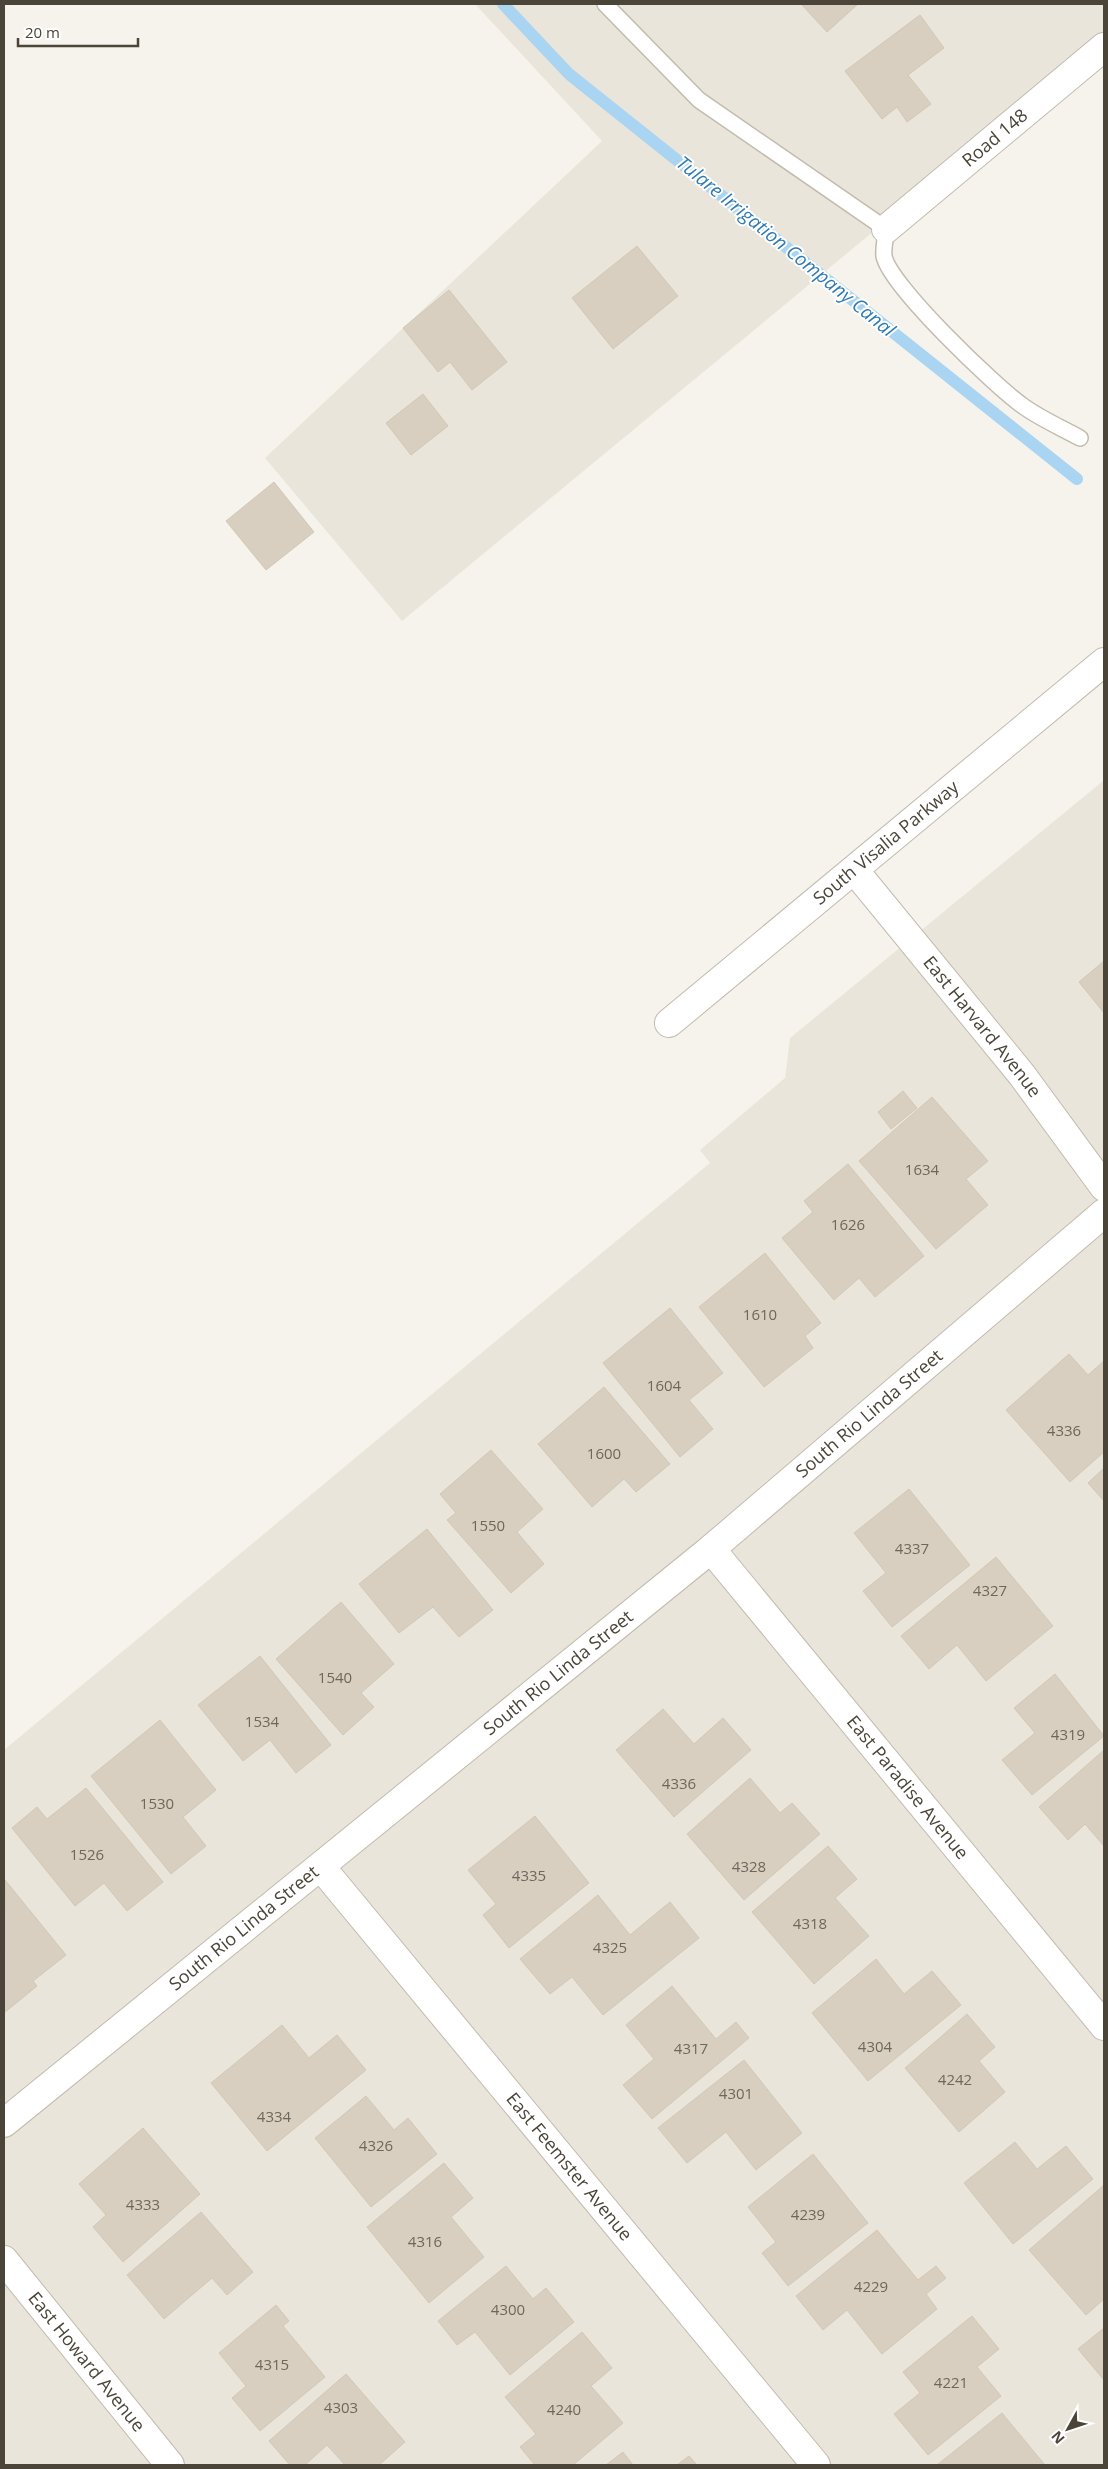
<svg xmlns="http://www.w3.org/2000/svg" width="1108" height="2469" viewBox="0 0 1108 2469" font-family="'Open Sans',sans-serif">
<rect width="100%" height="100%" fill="#f6f3ec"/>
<!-- residential -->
<path fill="#eae5da" d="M475 4H1104V41L402 621 265 458 602 141Z
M1103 781 1104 2465H4V1750L710 1163 700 1150 785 1078 790 1038Z"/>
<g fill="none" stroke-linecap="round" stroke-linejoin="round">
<!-- stream -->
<path stroke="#a9d4f2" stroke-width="12" d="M503 4 569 74 1077 479"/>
</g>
<!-- building -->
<path fill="#d8cfc1" stroke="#d3c7b4" d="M801 4H858L827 32Z
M920 15 944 48 908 75 931 104 907 122 897 107 882 119 845 71Z
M637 246 678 296 613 349 572 298Z
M449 290 507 362 472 390 450 362 438 372 403 328Z
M423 394 448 426 411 455 386 423Z
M274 482 314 532 266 570 226 521Z
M1104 961V1013L1079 982Z
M903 1091 917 1108 891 1129 878 1112Z
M932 1097 988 1161 966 1179 988 1205 936 1249 859 1161Z
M848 1164 924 1256 875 1297 859 1278 834 1300 782 1238 813 1212 804 1201Z
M765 1253 821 1323 805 1336 813 1348 764 1387 699 1307Z
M670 1308 723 1373 689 1400 713 1429 680 1457 603 1363Z
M1069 1354 1088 1375 1104 1361V1452L1070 1482 1006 1410Z
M604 1387 670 1464 636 1492 624 1479 592 1507 538 1444Z
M491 1450 543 1509 517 1532 544 1564 511 1593 447 1520 456 1513 440 1494Z
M1104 1468V1501L1088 1483Z
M909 1489 970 1565 892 1627 863 1591 886 1573 854 1533Z
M427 1529 493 1610 459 1637 433 1607 399 1633 359 1584Z
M996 1557 1053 1626 986 1681 957 1645 929 1669 901 1636Z
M341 1602 394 1664 361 1693 374 1707 343 1735 276 1659Z
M260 1656 331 1745 296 1773 270 1740 243 1761 198 1705Z
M1055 1674 1104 1736 1032 1795 1002 1760 1035 1733 1014 1708Z
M663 1709 694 1744 723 1718 751 1750 674 1817 616 1750Z
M160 1720 216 1790 183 1817 206 1846 171 1874 91 1776Z
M1104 1750V1846L1085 1824 1068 1840 1039 1807Z
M750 1778 780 1813 792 1803 820 1834 744 1900 687 1834Z
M86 1788 163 1882 127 1911 104 1883 75 1906 12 1828 37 1807 47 1819Z
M535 1816 589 1883 509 1948 483 1915 496 1904 468 1870Z
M828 1846 857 1879 835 1898 869 1936 814 1984 752 1912Z
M5 1880 66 1955 33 1981 37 1986 4 2013Z
M598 1895 630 1935 670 1902 699 1938 603 2015 572 1977 550 1994 520 1959Z
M876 1959 904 1994 932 1971 961 2005 868 2081 812 2013Z
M672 1986 716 2039 736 2022 749 2038 652 2119 623 2085 654 2059 626 2025Z
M967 2014 995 2047 979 2061 1005 2092 959 2132 905 2068Z
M282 2025 309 2058 337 2035 366 2070 267 2151 211 2083Z
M744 2060 802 2133 756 2170 726 2132 687 2163 658 2128Z
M366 2096 394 2130 408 2118 437 2154 371 2207 315 2138Z
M143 2128 200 2194 123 2262 93 2227 106 2215 79 2184Z
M1015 2142 1037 2169 1066 2146 1093 2179 1013 2244 964 2183Z
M813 2154 868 2223 788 2286 762 2253 776 2242 748 2207Z
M444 2163 473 2198 451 2217 484 2257 429 2303 367 2227Z
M1104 2185V2299L1086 2315 1029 2250Z
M201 2212 253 2272 227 2295 212 2278 164 2319 127 2275Z
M877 2230 918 2280 936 2266 946 2278 926 2294 937 2309 882 2354 847 2310 823 2330 796 2296Z
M506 2266 533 2299 546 2288 574 2322 510 2375 475 2332 457 2345 438 2321Z
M276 2305 289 2321 283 2326 325 2377 260 2431 232 2398 246 2386 219 2353Z
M972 2316 999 2349 977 2367 1001 2396 928 2455 894 2414 920 2393 903 2372Z
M1104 2328V2380L1078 2349Z
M582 2332 612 2368 591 2386 623 2423 573 2465H535L520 2447 536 2434 505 2397Z
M346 2374 405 2442 379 2465H345L327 2445 305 2465H290L269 2441Z
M1002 2413 1045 2465H937Z
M623 2452 633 2465H606Z
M689 2456 697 2465H677Z"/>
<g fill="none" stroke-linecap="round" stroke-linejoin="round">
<defs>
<path id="service" d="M605 4 699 100 886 229C886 237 883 248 884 256 889 285 996 387 1023 406 1041 419 1062 428 1080 438"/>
<g id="minor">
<path id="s1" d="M886 229 1104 47"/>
<path id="s2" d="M855 871 1022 1075 1104 1187"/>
<path id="s3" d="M669 1023 1104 662"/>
<path id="s4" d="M711 1549 1104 2026"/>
<path id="s5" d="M321 1867 816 2465"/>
<path id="s6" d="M4 2123 711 1549 1104 1213"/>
<path id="s7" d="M4 2260 170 2465"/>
</g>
</defs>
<!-- service casing -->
<use href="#service" stroke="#c2bbae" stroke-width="18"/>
<!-- minor casing -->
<use href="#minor" stroke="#c2bbae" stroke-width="30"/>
<!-- service -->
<use href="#service" stroke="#fff" stroke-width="15"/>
<!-- minor -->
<use href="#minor" stroke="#fff" stroke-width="28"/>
</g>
<g text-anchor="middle" stroke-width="4" stroke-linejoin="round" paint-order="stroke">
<!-- number labels -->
<g font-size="15" fill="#6e675b">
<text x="922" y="1175">1634</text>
<text x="848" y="1230">1626</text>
<text x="760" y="1320">1610</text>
<text x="664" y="1391">1604</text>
<text x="1064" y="1436">4336</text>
<text x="604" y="1459">1600</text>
<text x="488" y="1531">1550</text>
<text x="912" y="1554">4337</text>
<text x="990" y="1596">4327</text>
<text x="335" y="1683">1540</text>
<text x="262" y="1727">1534</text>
<text x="1068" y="1740">4319</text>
<text x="679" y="1789">4336</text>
<text x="157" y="1809">1530</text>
<text x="87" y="1860">1526</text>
<text x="749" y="1872">4328</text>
<text x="529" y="1881">4335</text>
<text x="810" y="1929">4318</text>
<text x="610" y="1953">4325</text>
<text x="875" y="2052">4304</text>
<text x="691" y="2054">4317</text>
<text x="955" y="2085">4242</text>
<text x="736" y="2099">4301</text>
<text x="274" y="2122">4334</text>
<text x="376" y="2151">4326</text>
<text x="143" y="2210">4333</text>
<text x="808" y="2220">4239</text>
<text x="425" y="2247">4316</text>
<text x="871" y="2292">4229</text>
<text x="508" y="2315">4300</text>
<text x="272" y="2370">4315</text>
<text x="951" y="2388">4221</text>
<text x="341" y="2413">4303</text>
<text x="564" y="2415">4240</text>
</g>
<!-- street labels -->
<g font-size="18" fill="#4b4439" stroke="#fff">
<text dy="6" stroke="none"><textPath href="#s1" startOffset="142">Road 148</textPath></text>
<text dy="6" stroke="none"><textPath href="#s3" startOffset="282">South Visalia Parkway</textPath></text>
<text dy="6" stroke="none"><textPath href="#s2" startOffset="201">East Harvard Avenue</textPath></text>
<text dy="6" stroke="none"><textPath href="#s6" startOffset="1119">South Rio Linda Street</textPath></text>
<text dy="6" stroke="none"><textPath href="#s6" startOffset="714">South Rio Linda Street</textPath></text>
<text dy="6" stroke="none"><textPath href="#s4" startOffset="309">East Paradise Avenue</textPath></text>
<text dy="6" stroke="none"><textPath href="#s6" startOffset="309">South Rio Linda Street</textPath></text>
<text dy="6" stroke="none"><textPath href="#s5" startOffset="389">East Feemster Avenue</textPath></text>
<text dy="6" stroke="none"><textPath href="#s7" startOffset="131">East Howard Avenue</textPath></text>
</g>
<!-- water labels -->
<g font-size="19" font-style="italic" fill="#2e7ab2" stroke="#fff">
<text transform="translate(786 246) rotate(39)" y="7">Tulare Irrigation Company Canal</text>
</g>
</g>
<!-- border -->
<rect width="1108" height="2469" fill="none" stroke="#4b4439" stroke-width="10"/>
<!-- north arrow -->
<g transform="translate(1068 2429) rotate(230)" stroke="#ffffff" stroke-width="4" paint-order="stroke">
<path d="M0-4L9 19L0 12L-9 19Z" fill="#4b4439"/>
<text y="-8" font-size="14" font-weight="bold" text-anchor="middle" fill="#4b4439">N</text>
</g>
<!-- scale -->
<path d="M18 38v8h120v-8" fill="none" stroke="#4b4439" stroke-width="2.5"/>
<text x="25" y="38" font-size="15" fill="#4b4439" stroke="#ffffff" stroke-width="4" paint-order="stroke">20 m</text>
</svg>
